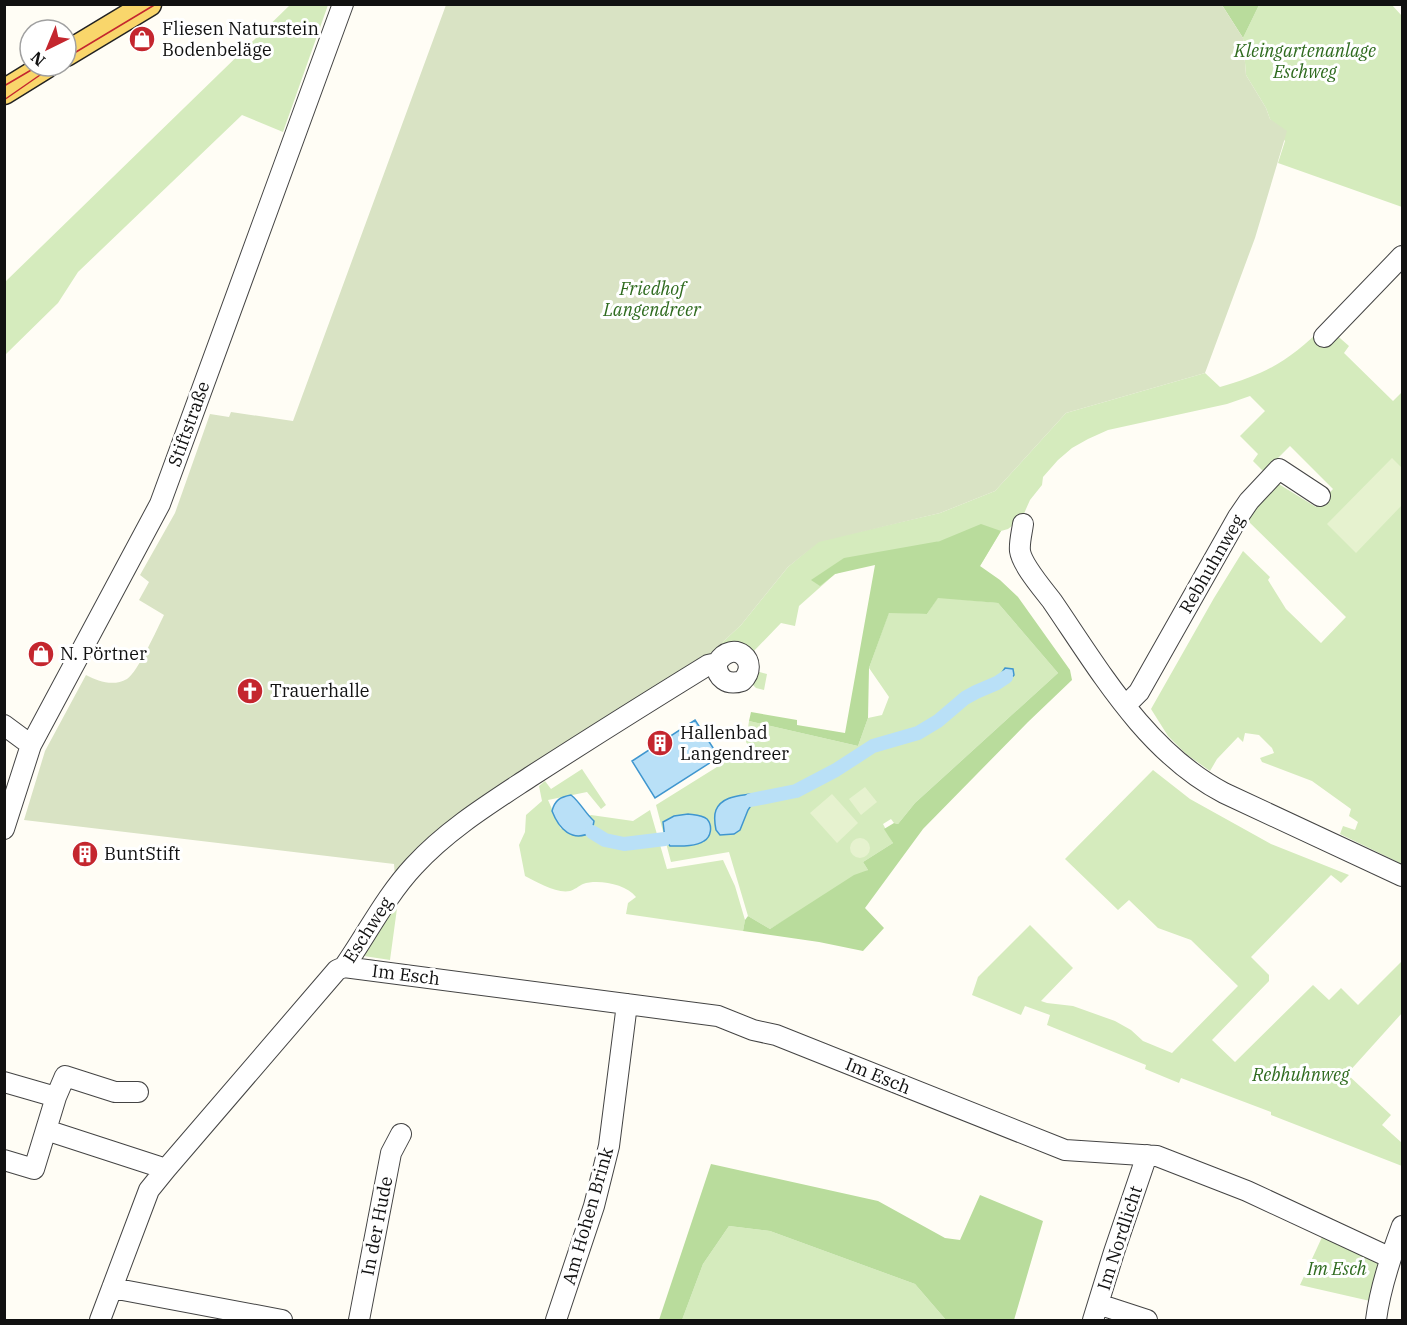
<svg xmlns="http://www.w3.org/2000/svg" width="1407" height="1325" viewBox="0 0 1407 1325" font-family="'IBM Plex Serif',serif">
<rect width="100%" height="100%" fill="#fffdf5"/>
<!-- green -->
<path fill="#d5ebbd" d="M291 4 328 5 283 132 242 115 78 272 58 303 5 355V282Z
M1259 5H1392L1402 16V207L1278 163 1285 141 1270 119 1266 108 1246 75 1243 38Z
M1325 325 1349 346 1344 353 1393 401 1402 392V864L1340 834 1343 826 1355 830 1358 822 1349 816 1351 809 1312 781 1262 762 1260 758 1274 753 1272 748 1259 735 1245 733 1243 742 1238 737 1217 759 1210 771 1186 754 1168 736 1151 709 1214 598 1243 551 1270 577 1268 580 1286 609 1321 643 1346 617 1247 520 1258 504 1277 483 1316 507 1333 489 1290 446 1264 472 1253 461 1258 454 1240 436 1265 411 1250 396 1227 404 1108 430 1088 439 1072 448 1058 460 1043 477 1042 485 1030 500 1022 518 1008 529 1001 531 980 566 940 541 835 574 799 606 795 626 781 623 753 652 710 658 709 655 741 625 788 567 819 541 940 513 995 491 1066 413 1205 373 1220 387C1266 374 1291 360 1325 325Z
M938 597 998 603 1058 673 915 803 898 824 894 823 891 819 883 824 893 843 863 862 868 870 770 929 748 916 729 852 671 862 656 805 749 747 746 742 749 721 858 746 868 718 882 715 889 697 869 668 889 612 927 614Z
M756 671 767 674 764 690 756 688 752 684Z
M582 769 606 805 601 809 587 792 548 800 561 829 591 815 633 821 650 810 667 869 723 860 735 886 745 920 743 931 626 914 628 903 636 897C626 884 598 879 583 884 579 886 574 890 570 891 557 894 537 882 525 876L519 845 525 832 526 815 542 801 539 786 545 781 551 789Z
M1153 770 1190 799 1271 844 1349 875 1341 883 1331 875 1251 957 1269 975V981L1212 1040 1235 1062 1313 985 1329 1000 1341 988 1358 1005 1402 961V1013L1347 1074 1391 1115 1382 1125 1402 1143V1166L1271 1115V1112L1181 1078 1179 1083 1145 1069 1146 1065 1047 1025 1050 1015 1025 1006 1021 1015 972 995 978 977 1030 925 1073 968 1041 1001 1047 1003 1073 1006 1115 1021 1131 1030 1143 1041 1172 1053 1238 986 1191 940 1158 928 1129 900 1118 910 1065 859Z
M398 901 390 960 364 956 363 961V951Z
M729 1226 770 1231 915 1284 946 1320H682L703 1264Z
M1323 1235 1377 1263 1379 1265 1370 1301 1300 1285Z"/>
<!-- forest -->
<path fill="#b9dc9c" d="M1222 5H1259L1243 38Z
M981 524 1001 531 980 566 1000 580 1018 597 1070 670 1072 680 1028 722 923 829 865 908 884 928 863 951 819 942 743 931 745 920 748 916 770 929 854 875 868 870 863 862 893 843 884 829 894 823 898 824 915 803 1058 673 998 603 938 598 927 614 889 613 869 668 868 718 858 746 749 721 751 712 797 720V725L845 733 875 565 835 574 820 586 811 580 844 558 940 541Z
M711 1164 878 1201 945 1238 960 1240 980 1195 1043 1221 1014 1320H946L915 1284 770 1231 729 1226 703 1264 682 1320H659Z"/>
<!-- cemetery -->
<path fill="#d9e3c4" d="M446 5H1222L1243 38 1246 75 1266 108 1270 119 1287 131 1255 238 1205 373 1066 413 995 491 940 513 819 542 788 567 741 625 709 655 455 818 395 877 394 864 24 820 45 751 86 675C98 681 113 687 127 679 138 672 157 629 164 615L139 600 149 582 140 575 175 513 210 414 229 417 231 412 293 421Z"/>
<!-- pitch -->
<path fill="#e6f2cf" d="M1392 458 1402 468V505L1356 553 1327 524Z
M865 787 877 802 861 815 849 799Z
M832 794 858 823 837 843 810 813Z
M850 848a10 10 0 1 1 20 0a10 10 0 1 1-20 0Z"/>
<!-- water -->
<path fill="#b9e0f7" stroke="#3f96cf" stroke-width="1.5" d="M1005 668 1013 669 1014 675C1009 681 1005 685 997 683L996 681Z
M695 720 719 757 655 798 632 761Z
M751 794 754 801 748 810 740 830 734 834 720 835 716 830C715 825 714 815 716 810 722 796 739 796 751 794Z
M571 795C580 802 585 813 594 821L592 832C572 843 559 829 552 811 555 800 560 797 571 795Z
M688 814C694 815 702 815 707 819 713 826 711 837 704 841 695 847 680 846 670 846L665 839 663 822 674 816Z"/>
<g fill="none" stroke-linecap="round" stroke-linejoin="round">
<!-- canal -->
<path stroke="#b9e0f7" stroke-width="14" d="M751 800 796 791 836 770 873 746 918 733 938 721 965 698 976 692 997 683 1006 677
M592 832 605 840 624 844 665 839"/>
<defs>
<path id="minor" d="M1324 337 1402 256
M1023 524C1022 532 1019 543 1020 551 1022 565 1043 589 1052 601 1100 671 1146 752 1224 793L1402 876
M1126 705 1139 692 1238 517 1249 501 1279 469 1320 496
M4 725 31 745
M4 829 31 745 160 504 343 4
M344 967 718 1016 753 1030 776 1035 1065 1150 1157 1156 1247 1191 1391 1258
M4 1082 56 1097
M46 1130 166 1169
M4 1160 34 1169 56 1097 65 1076 115 1092H138
M112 1288 282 1320
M1098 1304 1147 1320
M100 1320 149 1190 166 1169 337 970 344 967C367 934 386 896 414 866 447 830 489 804 530 777 589 739 648 702 708 665L717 663C733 637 762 662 742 681 727 686 716 678 717 663
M359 1320 391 1153 401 1134
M556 1320 594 1206 609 1146 627 1004
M1093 1320 1114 1252 1147 1155
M1376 1320C1380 1288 1391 1256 1402 1226"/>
<path id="major" d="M66 54 149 4
M4 92 46 66"/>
</defs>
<!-- minor casing -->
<use href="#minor" stroke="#444" stroke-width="22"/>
<!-- major casing -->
<use href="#major" stroke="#222" stroke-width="27"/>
<!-- minor -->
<use href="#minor" stroke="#fff" stroke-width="20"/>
<!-- major -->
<use href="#major" stroke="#f9d66b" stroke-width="24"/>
<!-- tram -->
<path stroke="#c4262e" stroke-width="1.5" d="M66 58 156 4
M4 86 38 66
M4 100 53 66"/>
</g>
<!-- icons -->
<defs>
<symbol id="shop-disc" viewBox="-11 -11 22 22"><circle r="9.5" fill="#c4262e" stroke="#fff"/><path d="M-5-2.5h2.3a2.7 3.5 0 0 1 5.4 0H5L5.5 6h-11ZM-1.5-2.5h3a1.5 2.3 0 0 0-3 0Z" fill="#fff"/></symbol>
<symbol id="church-disc" viewBox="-11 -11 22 22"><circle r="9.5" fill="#c4262e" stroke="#fff"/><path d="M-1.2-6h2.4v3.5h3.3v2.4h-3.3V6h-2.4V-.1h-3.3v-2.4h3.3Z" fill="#fff"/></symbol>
<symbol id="building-disc" viewBox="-11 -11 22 22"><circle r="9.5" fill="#c4262e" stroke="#fff"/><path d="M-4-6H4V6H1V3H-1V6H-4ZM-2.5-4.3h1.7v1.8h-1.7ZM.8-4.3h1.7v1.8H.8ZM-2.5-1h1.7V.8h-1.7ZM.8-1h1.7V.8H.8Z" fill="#fff"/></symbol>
</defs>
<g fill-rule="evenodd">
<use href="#shop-disc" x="127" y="24" width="30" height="30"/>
<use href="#shop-disc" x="26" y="639" width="30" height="30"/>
<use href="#church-disc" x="235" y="676" width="30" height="30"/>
<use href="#building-disc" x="645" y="728" width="30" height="30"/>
<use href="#building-disc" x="70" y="839" width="30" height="30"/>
</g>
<g text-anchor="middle" stroke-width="6" stroke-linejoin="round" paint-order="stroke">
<!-- poi labels -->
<g font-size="18" fill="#111" stroke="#fff" text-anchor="start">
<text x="162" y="35">Fliesen Naturstein<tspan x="162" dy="21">Bodenbeläge</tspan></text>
<text x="60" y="660">N. Pörtner</text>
<text x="270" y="697">Trauerhalle</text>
<text x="680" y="739">Hallenbad<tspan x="680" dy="21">Langendreer</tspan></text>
<text x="104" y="860">BuntStift</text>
</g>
<!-- park labels -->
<g font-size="18" font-style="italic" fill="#2f6b1f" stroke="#fff">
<text x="1305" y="57">Kleingartenanlage<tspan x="1305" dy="21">Eschweg</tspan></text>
<text x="652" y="295">Friedhof<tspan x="652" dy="21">Langendreer</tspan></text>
<text x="1301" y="1081">Rebhuhnweg</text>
<text x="1337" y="1275">Im Esch</text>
</g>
<!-- street labels -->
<g font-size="18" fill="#111" stroke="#fff">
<text transform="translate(189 424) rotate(-70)" y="6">Stiftstraße</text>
<text transform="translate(1212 564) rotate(-60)" y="6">Rebhuhnweg</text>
<text transform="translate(368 930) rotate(-57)" y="6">Eschweg</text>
<text transform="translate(406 975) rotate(7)" y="6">Im Esch</text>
<text transform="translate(878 1076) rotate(22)" y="6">Im Esch</text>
<text transform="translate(588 1216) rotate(-74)" y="6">Am Hohen Brink</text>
<text transform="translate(377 1226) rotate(-79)" y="6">In der Hude</text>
<text transform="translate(1120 1238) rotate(-72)" y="6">Im Nordlicht</text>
</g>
</g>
<!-- border -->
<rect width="1407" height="1325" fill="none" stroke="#111111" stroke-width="12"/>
<!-- north arrow -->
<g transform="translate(48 48) rotate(223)"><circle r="28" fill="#ffffff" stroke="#a0a0a0" stroke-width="1.5"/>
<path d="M0-4.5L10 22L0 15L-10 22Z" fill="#c4262e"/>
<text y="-9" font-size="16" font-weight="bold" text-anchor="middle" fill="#111111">N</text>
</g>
</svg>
